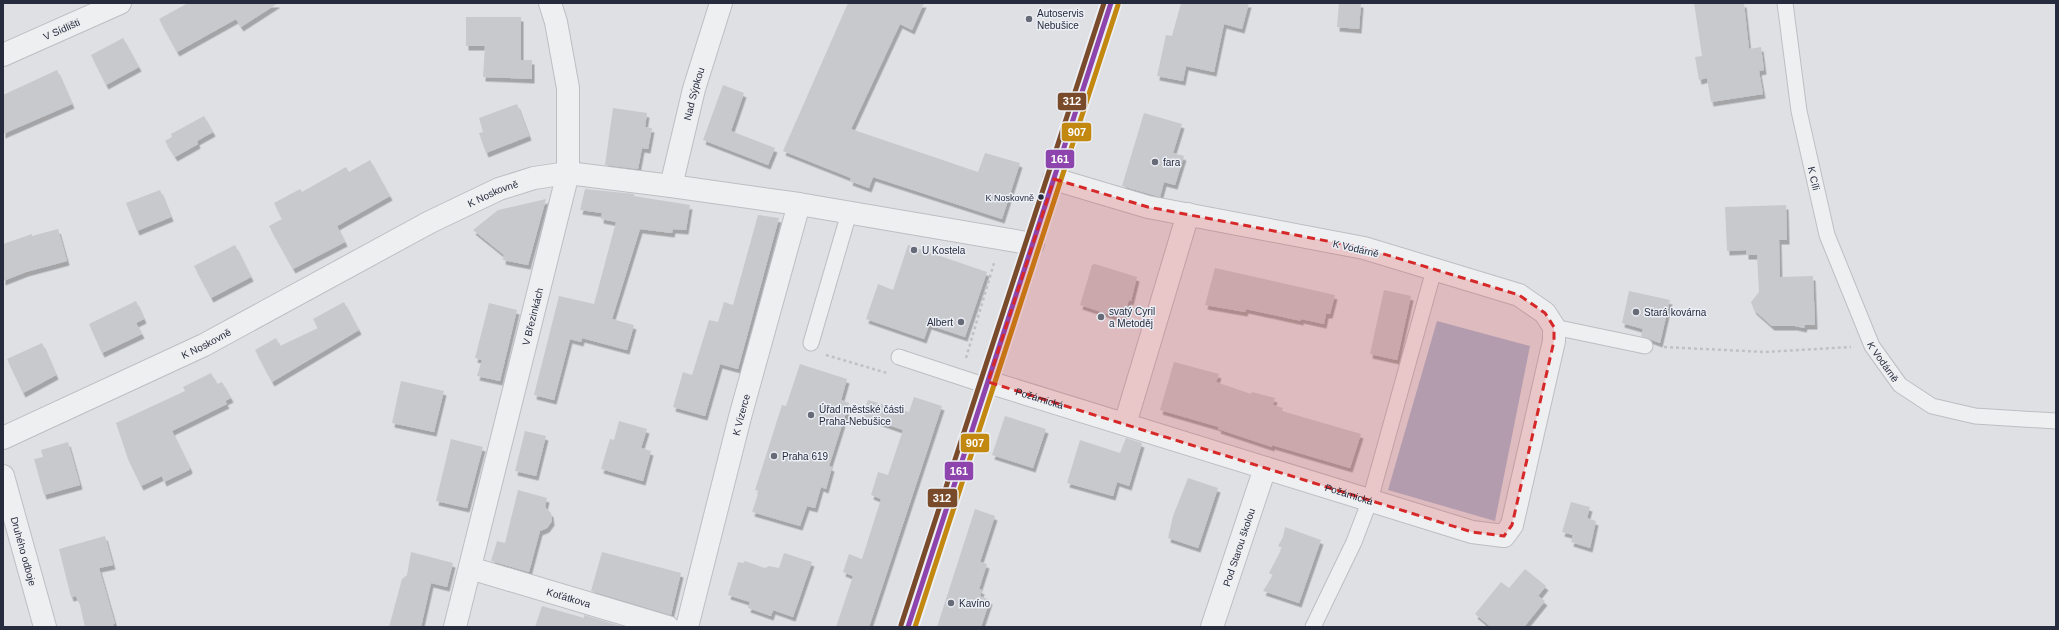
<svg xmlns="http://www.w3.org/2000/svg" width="2059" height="630" viewBox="0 0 2059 630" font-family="Helvetica,sans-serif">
<defs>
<filter id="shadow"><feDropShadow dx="2.5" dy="4.5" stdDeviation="0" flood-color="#0004"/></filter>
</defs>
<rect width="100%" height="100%" fill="#dfe0e4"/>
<!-- water -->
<path fill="#acbad1" d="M1437 321 1530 346 1495 521 1388 490Z"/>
<!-- building -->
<path fill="#c7c9cd" filter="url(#shadow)" d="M188 3H278L241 27 236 19 177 52 159 19Z
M848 3H924L912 30 900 24 851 129 978 172 985 153 1020 163 1002 219 873 177 869 188 850 181 851 178 783 151Z
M1181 3H1249L1242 29 1224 24 1214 72 1186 66 1183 81 1157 76 1166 35 1172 36Z
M1339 3H1361L1359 29 1337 27Z
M1694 3H1744L1749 49 1761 47 1764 70 1759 71 1763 94 1711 102 1707 78 1699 80 1695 57 1702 56Z
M466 17H521V60H532V79L483 77 485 46H466Z
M123 38 139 67 106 85 91 55Z
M57 70 72 104 3 134V95Z
M723 85 744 93 731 131 775 148 768 165 703 140Z
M517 104 529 136 486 153 479 133 483 132 479 118Z
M613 108 647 113 645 127 652 128 648 149 642 148 638 169 605 165Z
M1144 113 1182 124 1173 153 1184 156 1175 185 1164 182 1160 197 1122 186Z
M204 116 213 132 197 141 198 144 175 157 165 141 172 137 171 134Z
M370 160 390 196 337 226 345 242 293 269 269 226 282 219 274 203 300 189 302 192 346 167 349 172Z
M585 189 634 194V196L690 205 686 230 673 229 672 233 640 229 612 319 634 325 627 350 582 338 581 342 570 339 554 400 534 395 559 296 594 304 616 222 601 219 602 213 580 210Z
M160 190 171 217 137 231 126 203Z
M546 199 528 265 503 260 504 255 473 230 498 210Z
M1786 205 1787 240H1779L1780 277 1813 276 1815 325H1805L1804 328 1795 326H1772L1754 310 1751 302 1759 292 1757 255H1746V250L1727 251 1725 207Z
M758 215 779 218 738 369 720 364 705 416 673 407 683 372 692 375 709 320 718 322 724 302 733 305Z
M58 229 67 261 26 272 3 281V244L32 234V236Z
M235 245 251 277 211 298 194 266Z
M908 245 987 272 965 337 929 325 924 339 866 319 878 284 893 290Z
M1095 264 1137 277 1131 301 1129 300 1123 319 1080 305 1092 265Z
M1215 268 1335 295 1330 314H1326L1324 324 1301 319V321L1246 309 1245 312 1205 305Z
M1384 290 1411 296 1397 360 1370 354Z
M1629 291 1670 300 1660 343 1641 336 1643 329 1622 323Z
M136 301 144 319 136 323 142 334 102 353 89 324Z
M344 302 359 330 272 382 255 350 276 338 280 346 318 328 313 319Z
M489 303 517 310 500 381 477 376 482 360 475 358Z
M42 343 56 375 23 393 7 359Z
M1174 362 1219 374 1216 382 1251 394 1252 392 1275 398 1273 405 1283 408 1282 411 1361 434 1350 468 1272 445V447L1218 429 1219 427 1160 410Z
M800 364 847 379 841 400 849 403 829 466 832 467 826 489 821 487 815 508 807 506 800 526 752 512 759 491 755 490 782 405 786 406Z
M211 373 217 384 222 382 231 398 225 401 227 404 172 431 190 468 189 470 164 482 162 476 141 486 128 459 116 423 185 391 183 387Z
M401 381 444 391 434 432 392 423Z
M914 397 942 406 869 627H836L853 576 843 572 849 554 862 559 881 499 871 495 878 472 888 475 903 430 863 416 868 400 909 412Z
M1005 416 1046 429 1033 468 992 455Z
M619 421 647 429 641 448 651 451 643 481 601 469 610 439 614 440Z
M525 431 546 436 536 476 515 471Z
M1126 438 1142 443 1129 486 1117 482 1113 496 1067 483 1080 440 1120 453Z
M451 439 483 447 467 508 436 501Z
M68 442 80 485 44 495 34 459 43 457 41 450Z
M1188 478 1218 488 1198 548 1168 538 1173 516Z
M518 490 547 498 545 507 551 513 552 521 547 528 540 531 529 572 491 561 497 541 505 543Z
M1571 502 1590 507 1587 518 1596 521 1590 548 1571 542 1573 535 1562 532Z
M975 509 995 516 980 562 987 564 979 589 982 590 980 596 990 600 981 627H937Z
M1285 527 1321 540 1299 603 1263 591 1273 575 1269 573 1282 548 1278 546 1283 537Z
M105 536 113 565 99 568 115 624H113L114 627H85L79 601H78L76 596 71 597 59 549Z
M411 552 453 563 447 587 431 583 421 627H389L402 579 407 575Z
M602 552 681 573 671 615 591 591Z
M784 553 812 562 793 617 773 610 771 616 748 608 750 602 728 595 738 562 743 563 745 561 765 568 769 566 779 568Z
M1525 569 1546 586 1538 596 1545 601 1524 627H1491L1475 614 1501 582 1509 588Z
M542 606 584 618V615L624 627H535Z"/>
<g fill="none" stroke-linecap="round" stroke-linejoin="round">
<defs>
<g id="lane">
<path id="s1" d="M1785 3 1799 111 1827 235 1872 346 1900 385 1932 406 1975 416 2056 421"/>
<path d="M1554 327 1645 346"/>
<path d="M811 343 849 213"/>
<path d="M899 357 987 386"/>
<path d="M1313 627 1354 542 1370 500 1434 270"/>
</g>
<g id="street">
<path id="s2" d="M3 55 120 3"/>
<path id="s3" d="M671 186 694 89 721 3"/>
<path id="s4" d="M988 382 1472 532 1504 536 1512 525 1554 341V327L1545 313 1519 295 1364 248 1148 207 1054 179"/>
<path d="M1125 424 1188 214"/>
<path id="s5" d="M3 438 204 345 430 222 499 189 534 178 568 173 671 186 799 204 1033 244"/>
<path id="s6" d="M3 476 45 627"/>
<path id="s7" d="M470 568 668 627"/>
<path id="s8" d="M455 627 568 173V88L556 22 550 3"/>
<path id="s9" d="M687 627 740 417 799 204"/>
<path id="s10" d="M1212 627 1265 468"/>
</g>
</defs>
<!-- lane casing -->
<use href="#lane" stroke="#bdbec2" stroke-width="17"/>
<!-- street casing -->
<use href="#street" stroke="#bdbec2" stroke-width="24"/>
<!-- path -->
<path stroke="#c0c1c6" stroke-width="2.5" stroke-dasharray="3 3" stroke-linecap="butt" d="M1664 347 1765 352 1851 347
M826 355 887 373
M966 358 994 263"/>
<!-- lane -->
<use href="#lane" stroke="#eeeff1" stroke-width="15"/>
<!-- street -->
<use href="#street" stroke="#eeeff1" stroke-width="22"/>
<!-- secondary -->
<path stroke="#f3f4f5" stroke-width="22" d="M908 627 1111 3"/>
<defs>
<path id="bus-1" d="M908 627 1111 3"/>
<path id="bus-2" d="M915 627 1118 5"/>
<path id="bus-3" d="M901 625 1104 3"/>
</defs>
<!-- bus-1 casing -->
<use href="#bus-1" stroke="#eceff5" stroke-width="8"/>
<!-- bus-2 casing -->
<use href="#bus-2" stroke="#eceff5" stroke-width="8"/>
<!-- bus-3 casing -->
<use href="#bus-3" stroke="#eceff5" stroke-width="8"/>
<!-- bus-1 -->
<use href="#bus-1" stroke="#8e44ad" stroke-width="5"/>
<!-- bus-2 -->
<use href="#bus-2" stroke="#c38810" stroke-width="5"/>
<!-- bus-3 -->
<use href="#bus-3" stroke="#7a4b2a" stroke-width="5"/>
</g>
<!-- marked area -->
<path fill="#d62828" fill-opacity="0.2" stroke="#d62828" stroke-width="3" stroke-dasharray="8 5" stroke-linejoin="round" d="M1054 179 1148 207 1364 248 1519 295 1545 313 1554 327V341L1512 525 1504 536 1472 532 988 382Z"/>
<!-- markers -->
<g fill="#676b78" stroke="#eceff5" stroke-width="1.5">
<circle cx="1029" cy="19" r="4"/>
<circle cx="1155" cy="162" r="4"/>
<circle cx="914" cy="250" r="4"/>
<circle cx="1636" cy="312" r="4"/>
<circle cx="1101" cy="317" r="4"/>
<circle cx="961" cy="322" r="4"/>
<circle cx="811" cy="415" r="4"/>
<circle cx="774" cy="456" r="4"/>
<circle cx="951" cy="603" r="4"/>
</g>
<circle fill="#262c3e" stroke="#eceff5" stroke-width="1.5" cx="1041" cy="197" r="3.5"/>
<g text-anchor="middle" stroke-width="3" stroke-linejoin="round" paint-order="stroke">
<!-- bus labels -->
<g font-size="9" fill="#262c3e" stroke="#eceff5" text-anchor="end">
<text x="1034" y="201">K Noskovně</text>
</g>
<!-- poi labels -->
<g font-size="10" fill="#262c3e" stroke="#eceff5" text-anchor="start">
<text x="1037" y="17">Autoservis<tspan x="1037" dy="12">Nebušice</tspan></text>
<text x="1163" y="166">fara</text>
<text x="922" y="254">U Kostela</text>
<text x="1109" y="315">svatý Cyril<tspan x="1109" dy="12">a Metoděj</tspan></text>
<text x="1644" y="316">Stará kovárna</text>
<text x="953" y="326" text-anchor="end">Albert</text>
<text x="819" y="413">Úřad městské části<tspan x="819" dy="12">Praha-Nebušice</tspan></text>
<text x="782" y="460">Praha 619</text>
<text x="959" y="607">Kavíno</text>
</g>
<!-- street labels -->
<g font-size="10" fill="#262c3e" stroke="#eceff5">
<text dy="4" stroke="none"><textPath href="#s2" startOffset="64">V Sídlišti</textPath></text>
<text dy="4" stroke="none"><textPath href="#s3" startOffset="95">Nad Sýpkou</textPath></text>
<text dy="4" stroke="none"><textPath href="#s1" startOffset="178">K Cíli</textPath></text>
<text dy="4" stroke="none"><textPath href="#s5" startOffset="548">K Noskovně</textPath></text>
<text transform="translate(1356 248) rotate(13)" y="4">K Vodárně</text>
<text dy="4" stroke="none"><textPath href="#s8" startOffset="320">V Březinkách</textPath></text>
<text dy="4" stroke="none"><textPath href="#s5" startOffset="224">K Noskovně</textPath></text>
<text dy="4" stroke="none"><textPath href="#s1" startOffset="375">K Vodárně</textPath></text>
<text dy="4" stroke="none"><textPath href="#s4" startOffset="54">Požárnická</textPath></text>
<text dy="4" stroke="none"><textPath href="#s9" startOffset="219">K Vizerce</textPath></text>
<text dy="4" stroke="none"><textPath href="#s4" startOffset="378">Požárnická</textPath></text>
<text dy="4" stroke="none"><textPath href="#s10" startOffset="84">Pod Starou školou</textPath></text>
<text dy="4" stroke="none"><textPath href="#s6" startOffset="78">Druhého odboje</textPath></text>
<text dy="4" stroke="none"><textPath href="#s7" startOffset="103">Koťátkova</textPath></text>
</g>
</g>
<g stroke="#eceff5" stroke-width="1.5">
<rect x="1057" y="92" width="30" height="19" rx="4" fill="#7a4b2a"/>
<rect x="1061" y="122" width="31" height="20" rx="4" fill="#c38810"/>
<rect x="1045" y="149" width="30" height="20" rx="4" fill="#8e44ad"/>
<rect x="960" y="433" width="30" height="20" rx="4" fill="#c38810"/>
<rect x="944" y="461" width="30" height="20" rx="4" fill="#8e44ad"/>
<rect x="927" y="488" width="31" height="20" rx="4" fill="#7a4b2a"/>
</g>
<g font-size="11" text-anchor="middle" font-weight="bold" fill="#fff">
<text x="1072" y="105">312</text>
<text x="1077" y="136">907</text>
<text x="1060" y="163">161</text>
<text x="975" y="447">907</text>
<text x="959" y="475">161</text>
<text x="942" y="502">312</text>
</g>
<!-- border -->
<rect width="2059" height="630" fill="none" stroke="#262c3e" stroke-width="8"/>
</svg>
